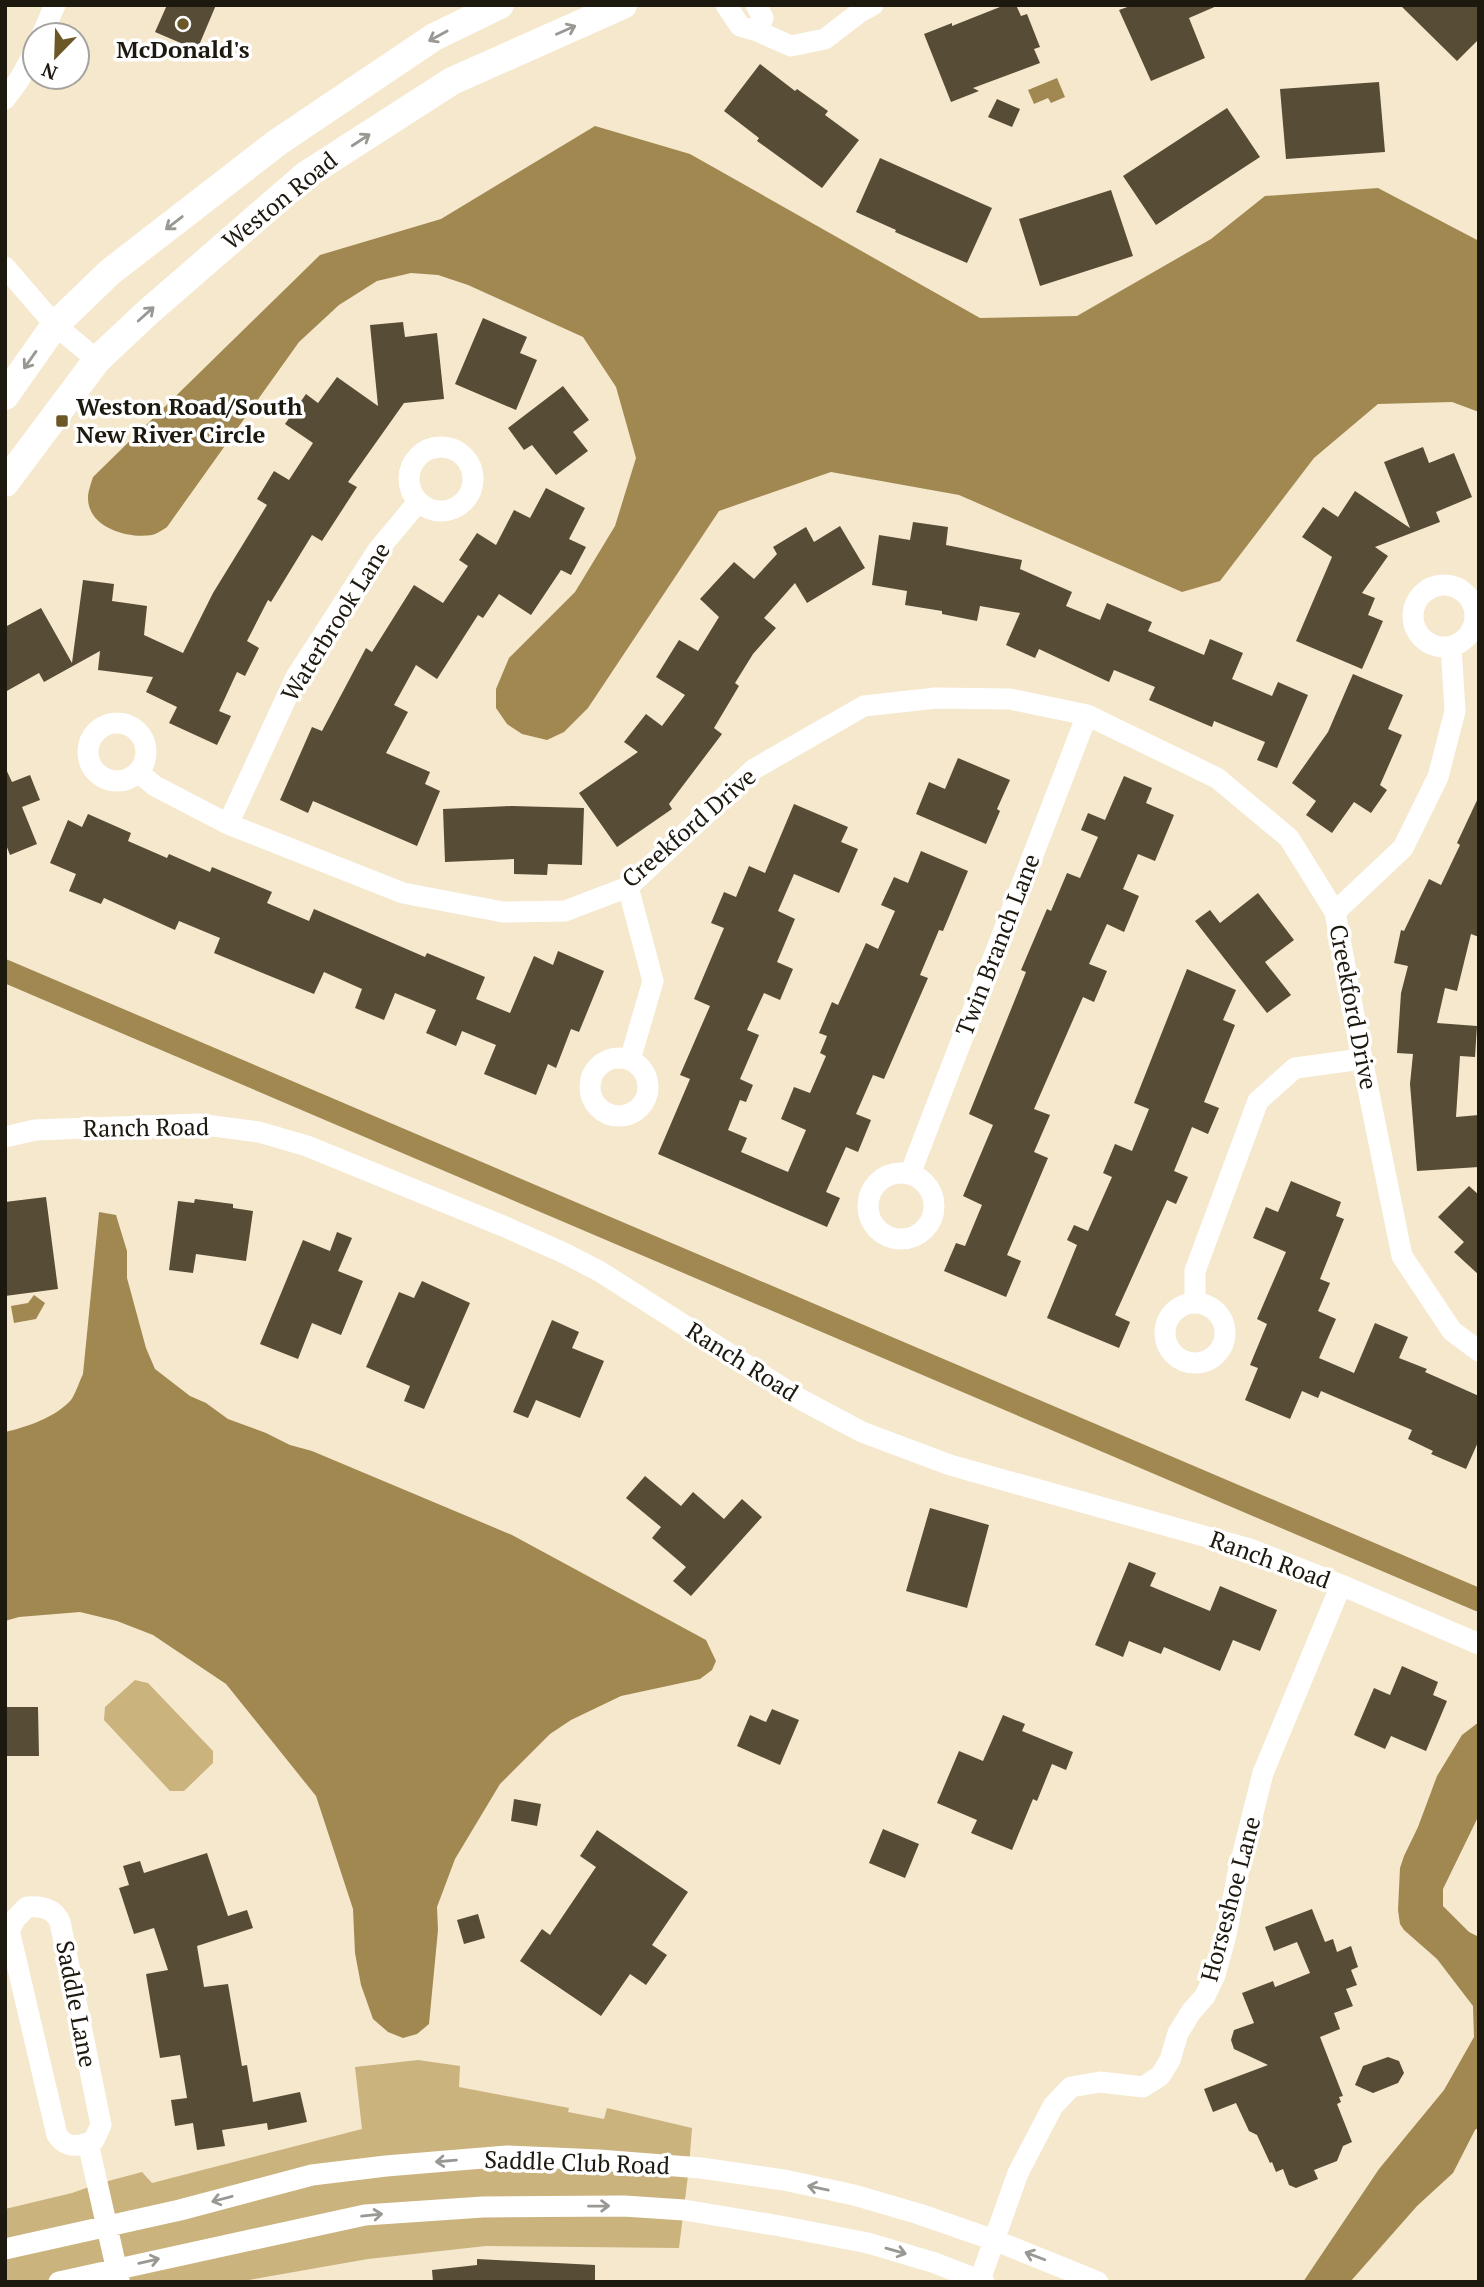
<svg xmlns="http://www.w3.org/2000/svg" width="1484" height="2287" viewBox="0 0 1484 2287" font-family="'PT Serif',serif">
<rect width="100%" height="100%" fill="#f5e8cd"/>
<!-- green -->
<path fill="#cbb37e" d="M135 1680 148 1683 213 1751V1763L184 1791H170L104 1720 105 1707Z
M418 2060 460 2066 459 2087 569 2108 568 2112 604 2119 607 2108 692 2128 689 2167 679 2248 486 2246 368 2259 237 2282H5V2209L72 2193 97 2184 142 2172 152 2183 362 2129 355 2067Z"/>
<!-- water -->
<path fill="#a18851" d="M1057 78 1065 97 1051 103 1048 98 1034 104 1028 90Z
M595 126 690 154 980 318 1077 316 1211 239 1265 196 1378 188 1479 241V412L1452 402 1378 404 1314 458 1220 581 1182 592 959 495 831 472 719 511 588 708 564 732 547 740 522 734 507 724 496 708V689L509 658 575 592 615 526 636 458 616 387 583 337 468 285 438 275 411 273 377 281 339 305 299 342 167 527C162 530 157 534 152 535 129 539 88 528 88 498 88 492 91 483 93 477L320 255 441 219Z
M99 1212 116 1215 127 1251V1278L146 1348 155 1369 190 1396 206 1403 228 1419 266 1433 290 1445 312 1451 512 1535 706 1640 716 1661 712 1670 700 1679 621 1696 571 1720 550 1734 500 1784 455 1859 437 1907 438 1930 429 2024 417 2034 403 2038 388 2032 373 2019 361 1985 355 1953 353 1909 316 1796 226 1684 153 1635 117 1621 80 1612 19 1617 5 1621V1432C27 1427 56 1417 71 1400 76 1393 79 1382 83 1374Z
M34 1295 45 1303 36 1319 14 1323 11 1306 28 1303Z
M1479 1722V1815L1443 1889V1906L1469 1932 1479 1937V2127L1475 2130 1453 2173 1417 2206 1350 2282H1303L1379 2169 1444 2090 1474 2037 1473 2006 1437 1959 1404 1930 1400 1924 1398 1910 1400 1868 1404 1856 1418 1827 1437 1776 1462 1735Z"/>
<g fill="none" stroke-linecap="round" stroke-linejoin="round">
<!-- canal -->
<path stroke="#a18851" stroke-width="23" d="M5 971 1479 1600"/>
</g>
<!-- building -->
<path fill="#574c35" d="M167 5H216L197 50 155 32Z
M1005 5H1016L1021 16 1027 14 1040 47 1034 49 1040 63 973 88 979 91 951 102 924 34 952 23V26Z
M1133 5H1219L1189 18 1205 58 1151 81 1119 10Z
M1400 5H1479V39L1457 61Z
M760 64 795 91 797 89 828 111 825 115 859 140 822 188 757 141 759 138 724 111Z
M1379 82 1385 152 1286 159 1280 89Z
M997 99 1020 109 1012 127 988 117Z
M1227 108 1260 157 1156 225 1123 176Z
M880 158 992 208 967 263 895 232 896 230 856 212Z
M1111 190 1133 256 1040 286 1019 219Z
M483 318 527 337 520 353 537 360 516 410 455 384Z
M403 322 405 337 437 333 444 399 404 403 348 482 357 487 322 541 312 535 271 602 268 600 247 641 259 648 245 676 237 672 219 711 231 716 217 745 169 723 177 707 146 692 153 677 98 670 100 651 44 682 39 673 5 692V627L41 608 72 663 83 580 114 584 112 601 147 606 144 635 183 653 213 593 267 505 257 499 274 471 289 480 313 443 285 424 306 394 318 403 337 377 378 406 370 325Z
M563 386 589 420 573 432 588 451 556 475 532 445 524 450 508 428Z
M1423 447 1429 463 1454 453 1472 497 1436 512 1440 522 1375 547 1388 556 1362 593 1375 598 1368 615 1383 621 1362 669 1296 641 1332 557 1302 537 1323 507 1338 517 1355 491 1410 528 1384 462Z
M546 488 585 508 569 539 586 547 571 575 561 570 531 615 499 594 483 618 478 615 437 679 416 665 394 705 408 712 386 753 430 772 425 784 440 791 417 846 313 801 308 813 280 800 312 727 322 731 366 648 372 652 414 585 443 603 468 566 459 560 477 533 496 545 514 510 530 518Z
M913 522 948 527 946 545 1022 560 1020 569 1072 592 1066 606 1100 620 1107 603 1152 622 1148 631 1204 655 1210 639 1243 653 1232 679 1272 696 1278 682 1308 695 1277 768 1257 760 1265 742 1214 721 1212 727 1149 700 1155 687 1114 670 1109 682 1039 649 1035 658 1006 645 1020 613 980 606 977 621 942 614V611L905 605 907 591 872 585 879 535 910 540Z
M840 526 865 568 807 603 795 583 764 618 776 628 753 654 735 683 739 686 714 728 722 734 669 804 672 809 617 847 579 793 638 752 624 742 646 714 662 726 685 695 656 677 679 640 698 651 719 617 700 599 734 562 754 579 777 554 773 547 806 527 814 542Z
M1353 674 1403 695 1388 729 1402 735 1380 785 1387 790 1371 813 1354 802 1332 833 1306 815 1316 801 1292 783 1328 732Z
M958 758 1010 780 997 809 1000 811 986 844 916 814 929 782 945 789Z
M5 767 12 782 30 775 40 800 22 807 37 844 10 855 5 842Z
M1124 776 1152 788 1146 803 1174 815 1155 861 1138 854 1123 889 1139 896 1124 932 1107 924 1089 964 1107 971 1094 1002 1083 997 1034 1109 1050 1115 1034 1152 1048 1158 1007 1255 1021 1261 1006 1297 944 1271 956 1243 965 1246 982 1205 963 1196 993 1125 969 1114 1026 972 1021 970 1047 909 1051 911 1067 873 1080 878 1098 837 1081 830 1088 813 1105 820Z
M1479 796V937L1471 934 1457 991 1445 988 1437 1023 1477 1026 1475 1057 1460 1056 1456 1117 1479 1115V1167L1417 1171 1410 1084 1413 1054 1397 1053 1401 993 1408 966 1394 963 1401 930 1404 931 1429 879 1441 885 1460 845 1457 843Z
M794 804 848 827 841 842 858 849 839 893 794 874 778 911 795 919 777 962 793 969 780 1000 764 993 747 1030 759 1035 740 1079 753 1085 746 1102 740 1100 728 1130 747 1138 741 1152 788 1172 806 1130 781 1119 794 1087 810 1093 826 1056 820 1053 827 1036 819 1033 832 1002 838 1005 866 943 878 949 895 911 881 905 894 877 908 883 921 851 968 871 943 931 939 930 920 975 928 978 884 1079 873 1075 856 1114 871 1120 858 1152 846 1147 826 1192 840 1198 827 1227 658 1154 690 1079 680 1075 710 1006 694 999 724 928 711 923 724 892 736 897 749 866 765 873Z
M512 806 584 808 582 865 548 864 547 875 514 874V859L445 862 443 809Z
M88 814 131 833 128 841 167 858 169 854 210 872 212 867 272 892 267 903 309 921 314 909 425 957 427 953 485 977 476 999 510 1013 534 956 553 965 558 951 604 971 579 1032 571 1029 556 1068 548 1064 536 1095 484 1074 496 1045 462 1031 456 1046 426 1033 436 1010 395 993 384 1020 355 1008 362 989 324 972 314 994 214 953 220 938 179 921 175 930 104 898 101 904 69 891 76 874 50 863 68 820 82 827Z
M1258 893 1294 940 1265 962 1291 995 1267 1013 1195 921 1210 910 1220 923Z
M1187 969 1236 990 1223 1020 1235 1025 1204 1102 1219 1108 1208 1134 1192 1127 1174 1171 1188 1177 1176 1204 1167 1200 1115 1315 1130 1322 1119 1348 1047 1318 1077 1245 1067 1240 1074 1225 1088 1231 1112 1177 1103 1173 1115 1144 1132 1151 1149 1109 1134 1103Z
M1291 1181 1341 1202 1336 1216 1344 1219 1320 1279 1330 1283 1318 1311 1336 1319 1319 1358 1354 1373 1375 1323 1408 1337 1399 1358 1427 1369 1425 1372 1479 1396V1440L1466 1469 1431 1454 1433 1451 1408 1439 1412 1430 1321 1391 1318 1398 1302 1391 1290 1419 1245 1400 1258 1368 1250 1365 1267 1324 1257 1319 1286 1252 1253 1238 1266 1207 1278 1212Z
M1469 1186 1479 1195V1275L1454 1252 1464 1242 1438 1217Z
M46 1197 58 1289 5 1296V1202Z
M195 1199 233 1204V1208L253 1211 246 1261 196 1254 193 1273 169 1270 178 1201 194 1203Z
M337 1232 352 1238 338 1271 363 1281 341 1335 312 1323 298 1359 260 1344 303 1240 330 1251Z
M422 1281 470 1303 424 1409 404 1401 410 1386 366 1367 399 1292 414 1298Z
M552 1320 579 1332 572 1348 604 1361 580 1418 536 1400 528 1418 513 1412Z
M645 1476 681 1506 693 1492 724 1519 742 1499 762 1517 691 1596 673 1581 686 1567 652 1538 661 1527 626 1498Z
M930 1508 989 1525 967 1608 906 1591Z
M1129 1562 1156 1573 1150 1586 1210 1611 1220 1586 1277 1610 1260 1651 1233 1640 1220 1671 1164 1647 1161 1654 1129 1641 1123 1657 1095 1645Z
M1402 1666 1438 1682 1433 1695 1447 1701 1426 1751 1391 1736 1385 1749 1354 1735 1374 1688 1390 1695Z
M5 1707H38L39 1756H5Z
M772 1709 799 1720 780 1765 737 1746 750 1715 766 1722Z
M1003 1715 1025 1724 1022 1731 1073 1752 1066 1770 1052 1764 1037 1801 1033 1799 1012 1850 971 1833 977 1820 937 1803 959 1751 983 1761Z
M514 1799 541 1804 537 1826 511 1821Z
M883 1829 919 1844 905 1878 869 1863Z
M597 1830 688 1892 652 1945 667 1955 646 1985 630 1974 601 2016 520 1961 542 1929 550 1935 596 1867 580 1856Z
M207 1853 228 1916 247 1910 253 1928 197 1946 204 1987 228 1984 242 2066 247 2065 253 2102 300 2092 307 2122 268 2130 267 2123 222 2130 225 2146 197 2150 193 2123 175 2126 171 2100 187 2098 180 2055 160 2058 146 1974 168 1970 154 1928 134 1934 119 1888 129 1885 123 1866 140 1861 144 1873Z
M1312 1909 1325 1942 1333 1939 1337 1952 1351 1946 1358 1967 1351 1970 1357 1985 1346 1989 1353 2006 1334 2013 1340 2029 1320 2037 1343 2096 1339 2097 1341 2102 1337 2104 1352 2142 1343 2146 1337 2161 1314 2170 1318 2179 1296 2188 1289 2185 1283 2169 1276 2172 1272 2162 1270 2163 1257 2135 1249 2131 1236 2103 1213 2112 1204 2089 1268 2065 1234 2049 1231 2040 1234 2030 1254 2023 1242 1993 1273 1981 1275 1987 1310 1973 1297 1942 1274 1951 1265 1927Z
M478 1914 485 1938 464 1944 457 1920Z
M1388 2057 1399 2061 1404 2073 1398 2083 1373 2093 1355 2085 1363 2066Z
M477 2259 595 2265V2282H433L432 2270 477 2265Z"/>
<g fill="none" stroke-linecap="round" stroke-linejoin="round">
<!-- minor -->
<path stroke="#fff" stroke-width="21" d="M726 5 740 26 757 31 791 46 825 39 860 12 873 5
M756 5 763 18 757 31
M42 35 55 5
M5 99 19 80 35 51
M5 267 55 325 97 360
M409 479a32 32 0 1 1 64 0a32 32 0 1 1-64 0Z
M1413 616a31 31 0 1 1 62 0a31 31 0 1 1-62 0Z
M88 752a29 29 0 1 1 58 0a29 29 0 1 1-58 0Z
M138 772 155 786 228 824 403 893 503 912 565 911 628 887 754 769 864 706 936 698 1010 699 1087 715 1217 778 1289 838 1335 912 1362 1059 1402 1256 1452 1331 1479 1351
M228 824 296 677 378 550 418 502
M628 887 653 981 630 1060
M1335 912 1403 848 1438 777 1455 711 1451 647
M590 1087a29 29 0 1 1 58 0a29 29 0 1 1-58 0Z
M5 1137 35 1130 198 1124 259 1132 307 1146 503 1226 564 1253 599 1271 800 1399 862 1432 950 1465 1250 1549 1341 1585 1479 1644
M868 1206a33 33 0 1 1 66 0a33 33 0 1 1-66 0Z
M910 1174 1087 715
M1195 1302V1271L1258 1101 1295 1068 1362 1059
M1165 1333a30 30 0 1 1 60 0a30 30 0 1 1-60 0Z
M88 2143C75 2147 65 2147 57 2135L9 1930 16 1918 27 1907C41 1906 54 1908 60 1922L101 2125 94 2140 88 2143 119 2280
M5 2249 180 2210 312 2175 386 2166 507 2156 599 2160 701 2168 784 2180 854 2195 919 2214 994 2240 1098 2282
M980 2280 1018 2173 1053 2106 1071 2087 1100 2082 1143 2087 1160 2076 1170 2060 1178 2033 1191 2012 1205 1996 1215 1975 1226 1935 1238 1873 1263 1773 1341 1585
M59 2282 365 2215 483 2207 624 2206 684 2210 780 2226 868 2243 935 2263 984 2282"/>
<!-- major -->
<path stroke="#fff" stroke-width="28" d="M5 396 55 325 110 272 278 142 434 37 500 5
M5 483 97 360 147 313 306 175 452 81 623 5"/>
</g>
<!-- one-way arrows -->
<defs><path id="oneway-shaft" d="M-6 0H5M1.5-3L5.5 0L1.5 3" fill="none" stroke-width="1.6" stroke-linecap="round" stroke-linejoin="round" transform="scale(1.75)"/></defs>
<g stroke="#9a9893">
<use href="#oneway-shaft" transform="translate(566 30) rotate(-24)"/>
<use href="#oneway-shaft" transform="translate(438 36) rotate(151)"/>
<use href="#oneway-shaft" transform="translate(361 140) rotate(-33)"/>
<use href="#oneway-shaft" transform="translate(174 223) rotate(142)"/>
<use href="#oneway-shaft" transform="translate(146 314) rotate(-42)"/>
<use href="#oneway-shaft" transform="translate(30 360) rotate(125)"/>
<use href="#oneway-shaft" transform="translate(446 2161) rotate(175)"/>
<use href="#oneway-shaft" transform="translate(818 2188) rotate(-168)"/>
<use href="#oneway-shaft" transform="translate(222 2199) rotate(165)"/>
<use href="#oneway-shaft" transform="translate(599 2206) rotate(-1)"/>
<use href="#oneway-shaft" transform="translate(372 2215) rotate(-6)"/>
<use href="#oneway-shaft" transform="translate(896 2251) rotate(16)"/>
<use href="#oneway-shaft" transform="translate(1035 2256) rotate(-159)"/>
<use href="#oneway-shaft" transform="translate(149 2261) rotate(-13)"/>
</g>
<!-- markers -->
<g fill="#6c5726" stroke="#fff" stroke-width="2.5">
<circle cx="183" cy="24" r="7"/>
<rect x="55" y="414" width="14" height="14" rx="3.5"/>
</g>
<g text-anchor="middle" stroke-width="7" stroke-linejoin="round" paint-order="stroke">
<!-- poi labels -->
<g font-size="24" font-weight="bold" fill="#1e190f" stroke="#fff">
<text x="183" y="58">McDonald's</text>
<text x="76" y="415" text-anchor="start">Weston Road/South<tspan x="76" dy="28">New River Circle</tspan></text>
</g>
<!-- street labels -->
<g font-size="24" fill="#1e190f" stroke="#fff">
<text transform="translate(280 201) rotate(-39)" y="8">Weston Road</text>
<text transform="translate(336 622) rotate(-58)" y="8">Waterbrook Lane</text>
<text transform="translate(689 828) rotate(-41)" y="8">Creekford Drive</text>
<text transform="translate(998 945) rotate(-69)" y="8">Twin Branch Lane</text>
<text transform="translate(1353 1007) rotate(79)" y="8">Creekford Drive</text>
<text transform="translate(146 1128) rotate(-1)" y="8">Ranch Road</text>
<text transform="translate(742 1362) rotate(32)" y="8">Ranch Road</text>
<text transform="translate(1270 1560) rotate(20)" y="8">Ranch Road</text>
<text transform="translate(1231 1899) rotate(-75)" y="8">Horseshoe Lane</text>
<text transform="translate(76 2004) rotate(79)" y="8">Saddle Lane</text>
<text transform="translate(577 2163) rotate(2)" y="8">Saddle Club Road</text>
</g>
</g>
<!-- border -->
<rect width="1484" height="2287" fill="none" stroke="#1e190f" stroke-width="14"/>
<!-- north arrow -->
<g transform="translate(56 56) rotate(203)"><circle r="33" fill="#ffffff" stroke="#a5a39f" stroke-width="2"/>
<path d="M0-5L12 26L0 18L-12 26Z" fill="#6c5726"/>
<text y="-10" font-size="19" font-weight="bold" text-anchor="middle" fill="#1e190f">N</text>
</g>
</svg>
